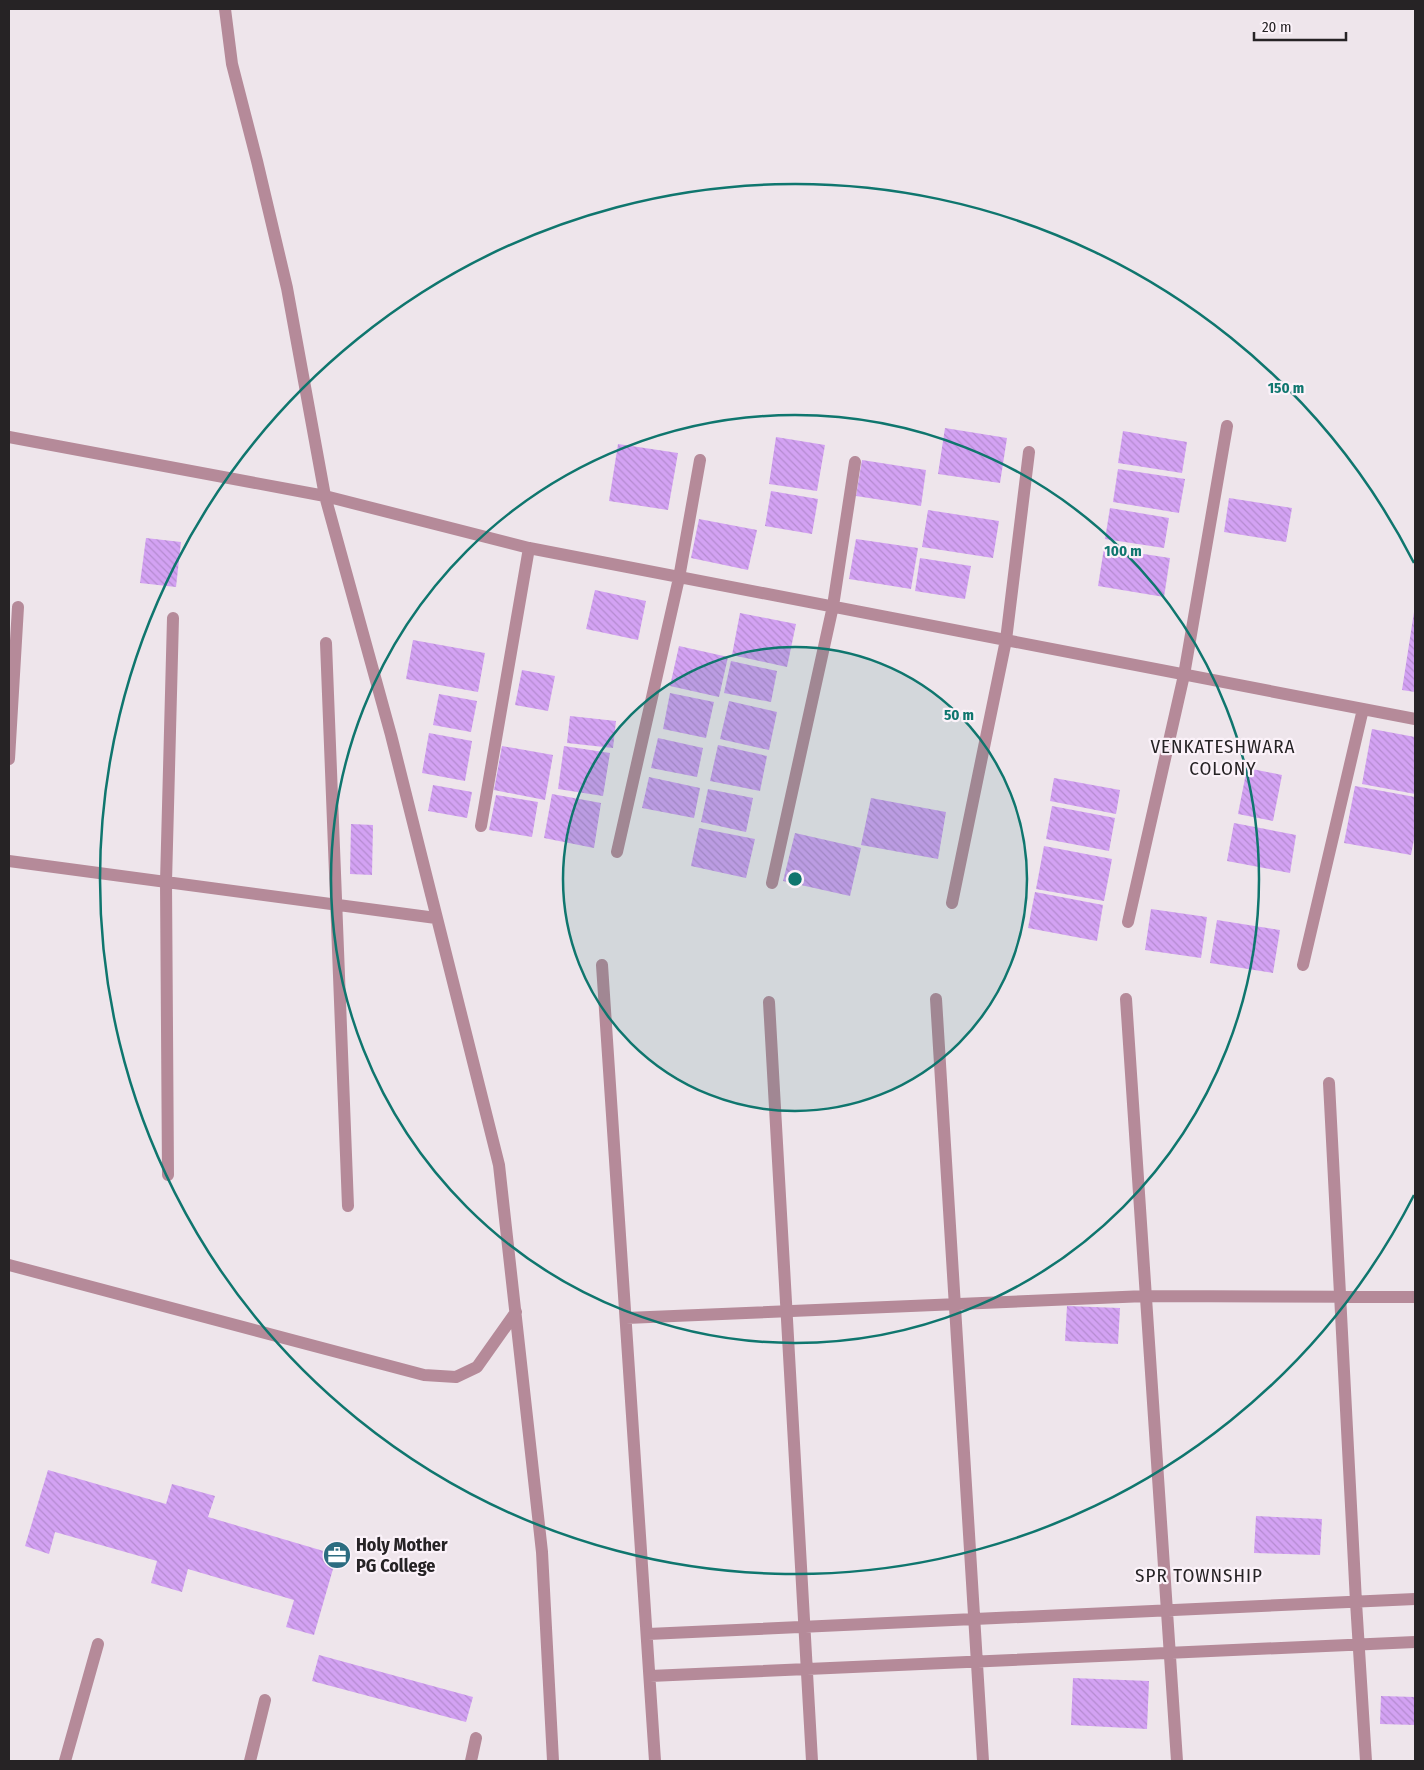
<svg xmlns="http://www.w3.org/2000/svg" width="1424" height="1770" viewBox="0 0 1424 1770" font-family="'Fira Sans Condensed',sans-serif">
<defs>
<pattern id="building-back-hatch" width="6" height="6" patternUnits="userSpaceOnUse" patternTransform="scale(1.25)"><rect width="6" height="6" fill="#d3a2f3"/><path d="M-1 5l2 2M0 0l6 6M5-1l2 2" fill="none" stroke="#b58bd0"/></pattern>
</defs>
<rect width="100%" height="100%" fill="#eee5eb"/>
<!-- building -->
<path fill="url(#building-back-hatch)" d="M945 428 1007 438 1000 483 938 474Z
M1123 431 1187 442 1182 473 1118 463Z
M776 437 825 445 817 491 769 484Z
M618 444 678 453 668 510 609 501Z
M862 460 926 470 921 506 856 496Z
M1118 469 1185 479 1179 513 1113 502Z
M771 491 818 499 812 534 765 526Z
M1229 498 1292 508 1286 542 1224 532Z
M1110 508 1169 518 1164 548 1105 539Z
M928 510 999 521 993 558 922 547Z
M699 519 757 530 748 570 691 558Z
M146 538 181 542 176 587 140 583Z
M856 539 918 548 911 589 849 579Z
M1104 548 1170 558 1164 597 1098 586Z
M920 558 971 566 965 599 915 591Z
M595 590 646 601 638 640 586 629Z
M1414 612H1415V692L1402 690Z
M740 613 796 624 787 667 732 655Z
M413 640 485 653 478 692 406 679Z
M679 646 728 657 719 697 670 686Z
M731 661 777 671 771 702 724 693Z
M522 670 555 676 548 711 515 705Z
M670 693 714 702 706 738 663 729Z
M439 694 477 701 471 732 433 725Z
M729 701 777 712 769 750 720 739Z
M570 716 616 721 613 748 567 743Z
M1372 729 1415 737V794L1362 784Z
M429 733 472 741 465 781 422 773Z
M658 738 703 748 697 777 651 768Z
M718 745 767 756 760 791 710 781Z
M502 746 553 755 545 800 494 790Z
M564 746 610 753 603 796 558 789Z
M1247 768 1282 775 1273 821 1238 814Z
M649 777 700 788 694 818 642 808Z
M1054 778 1120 790 1116 814 1050 801Z
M433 785 472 792 467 818 428 811Z
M1355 786 1415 797V834L1411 855 1344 843Z
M708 789 753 798 746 832 701 822Z
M552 794 601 803 594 848 544 838Z
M496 795 538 802 532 837 489 830Z
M871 798 946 812 938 859 861 845Z
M1052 806 1115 818 1109 851 1046 839Z
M1234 823 1296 835 1290 873 1227 861Z
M351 824 373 825 372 875 350 874Z
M699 828 755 839 746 878 691 866Z
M795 833 861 848 850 896 783 881Z
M1044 846 1112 859 1104 901 1036 889Z
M1035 892 1103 905 1097 941 1028 928Z
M1151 909 1207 917 1201 958 1145 950Z
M1217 920 1280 930 1273 973 1210 963Z
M1067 1306 1120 1308 1118 1344 1065 1341Z
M48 1470 166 1504 172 1484 215 1496 208 1517 337 1555 314 1635 286 1627 294 1600 188 1569 182 1592 151 1583 157 1561 55 1532 49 1554 25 1546Z
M1256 1516 1322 1519 1320 1555 1254 1553Z
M319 1655 473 1697 466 1722 312 1681Z
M1073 1678 1149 1681 1147 1729 1071 1725Z
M1381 1696 1415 1697V1725L1380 1724Z"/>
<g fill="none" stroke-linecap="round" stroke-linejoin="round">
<!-- minor -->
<path stroke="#b58a99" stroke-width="12" d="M225 9 232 64 257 161 287 288 325 496 391 735 499 1165 542 1552 553 1761
M9 437 325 496 529 548 1415 719
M326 643 348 1206
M9 759 18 607
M481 826 529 548
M617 852 679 578 700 460
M9 861 436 918
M772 883 833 606 855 462
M952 903 1006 640 1029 452
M1128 922 1184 675 1227 426
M602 965 655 1761
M1303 965 1363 709
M936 999 983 1761
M1126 999 1177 1761
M769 1002 812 1761
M1329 1083 1356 1602 1366 1761
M168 1175 166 882 173 618
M9 1265 424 1375 456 1377 477 1367 516 1312
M626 1318 1146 1296 1415 1297
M648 1634 1415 1599
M650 1676 1415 1642
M65 1761 98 1644
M250 1761 265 1700
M471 1761 476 1738"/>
</g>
<!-- distance rings -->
<circle cx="795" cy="879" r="232" fill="#0f766e" fill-opacity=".12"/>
<g fill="none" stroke="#0f766e" stroke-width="2.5">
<circle cx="795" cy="879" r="232"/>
<circle cx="795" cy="879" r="464"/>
<path d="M1414 1195A695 695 0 1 1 1414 563"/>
</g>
<!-- icons -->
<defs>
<symbol id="office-disc" viewBox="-11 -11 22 22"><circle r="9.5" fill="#2c6c80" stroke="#fbf2f9"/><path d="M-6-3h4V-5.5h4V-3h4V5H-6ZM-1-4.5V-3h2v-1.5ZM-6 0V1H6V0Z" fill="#fff"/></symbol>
</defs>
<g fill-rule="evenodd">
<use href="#office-disc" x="321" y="1539" width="32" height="32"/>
</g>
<g text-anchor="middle" stroke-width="4.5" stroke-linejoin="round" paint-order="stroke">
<!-- poi labels -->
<g font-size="18" font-weight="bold" fill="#262325" stroke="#fbf2f9" text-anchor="start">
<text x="356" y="1551">Holy Mother<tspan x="356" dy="21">PG College</tspan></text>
</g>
<!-- neighbourhood labels -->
<g font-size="19" letter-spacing="1" fill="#262325" stroke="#fbf2f9">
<text x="1223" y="753">VENKATESHWARA<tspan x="1223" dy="22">COLONY</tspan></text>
<text x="1199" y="1582">SPR TOWNSHIP</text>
</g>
</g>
<circle cx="795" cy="879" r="8" fill="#0f766e" stroke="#fbf2f9" stroke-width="2.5"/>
<g font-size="15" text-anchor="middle" font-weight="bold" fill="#0f766e" stroke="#fbf2f9" stroke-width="4.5" stroke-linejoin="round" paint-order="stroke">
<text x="1286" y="393">150 m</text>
<text x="1123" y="556">100 m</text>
<text x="959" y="720">50 m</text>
</g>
<!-- border -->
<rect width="1424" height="1770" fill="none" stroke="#262325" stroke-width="20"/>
<!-- scale -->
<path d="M1254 32v8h92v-8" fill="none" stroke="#262325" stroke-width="2.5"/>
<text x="1262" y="32" font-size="15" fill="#262325" stroke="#fbf2f9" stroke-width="4" paint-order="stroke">20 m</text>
</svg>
